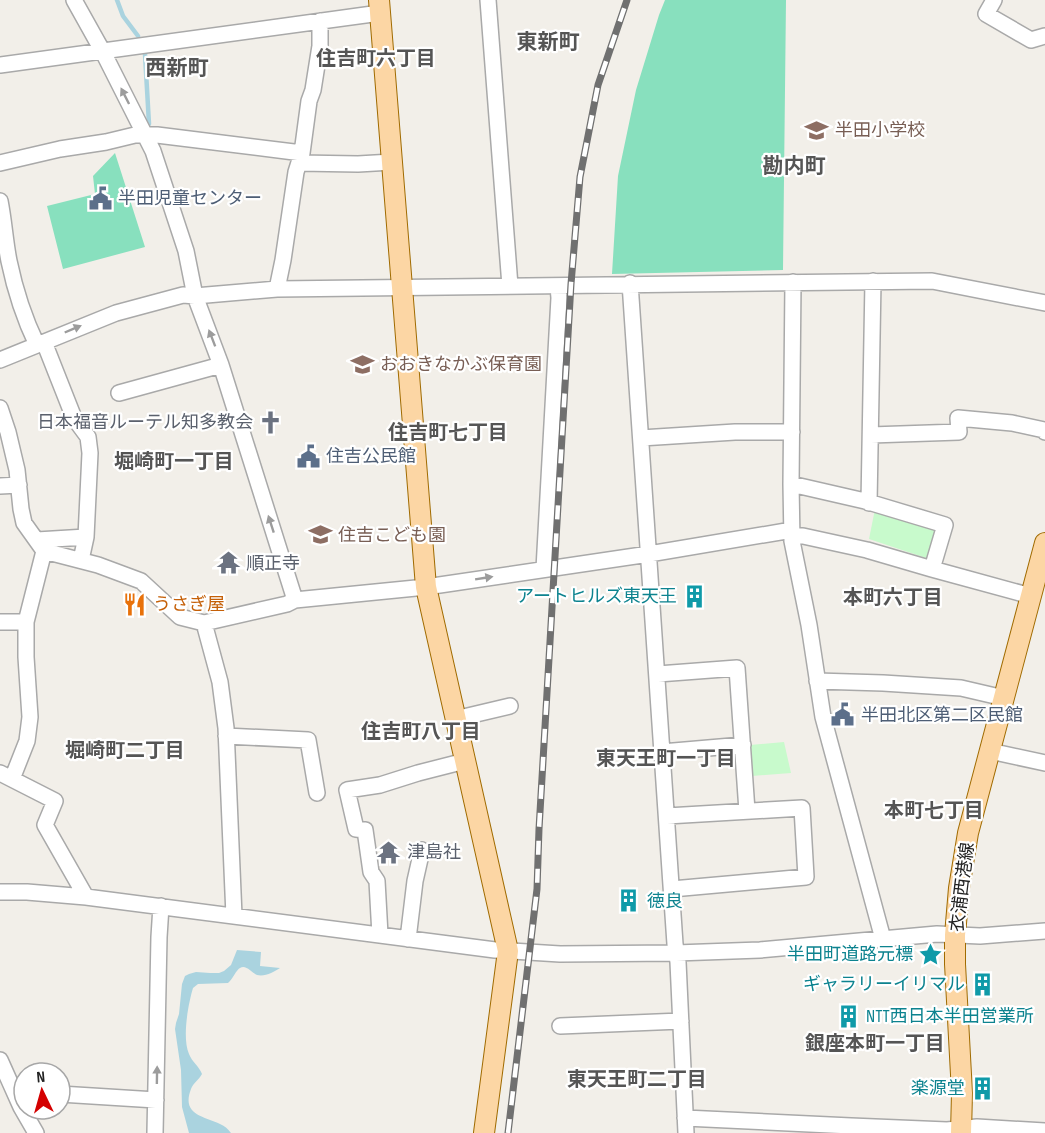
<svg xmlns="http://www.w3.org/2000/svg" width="1045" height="1133" viewBox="0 0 1045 1133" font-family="'Sofia Sans Condensed','Noto Sans JP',sans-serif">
<rect width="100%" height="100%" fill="#f2efe9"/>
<!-- park -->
<path fill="#c8facc" d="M875 509 938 527 929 559 869 539Z
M784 742 791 773 752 776 750 745Z"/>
<!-- pitch -->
<path fill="#88e0be" d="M665 0H786L783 270 612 274 618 176 636 90 659 15Z
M115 153 145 247 63 269 47 206 95 194 93 176Z"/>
<!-- water -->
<path fill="#aad3df" d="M237 950 261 952 260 966 280 968C274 972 265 977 257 975 252 973 246 964 240 968 236 970 233 979 228 983L198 984 193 988C188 1005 182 1038 189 1054 192 1062 199 1066 202 1074 199 1080 193 1083 191 1089 181 1115 204 1116 220 1124 225 1126 228 1129 231 1133H189L182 1107 181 1070 175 1029 176 1023 179 1014 182 984 185 976 189 974 196 972 210 973H219L224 971 231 965Z"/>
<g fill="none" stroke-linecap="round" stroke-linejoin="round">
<!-- stream -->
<path stroke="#aad3df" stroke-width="4.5" d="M117 0 123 16 138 36
M145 54 149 124"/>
<defs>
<path id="minor" d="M74 0 103 52 153 151 186 251 195 296 221 365 295 600
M488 0 510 286
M994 0 986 14 1031 40 1045 36
M0 65 380 13
M0 163 60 149 106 142 135 135H157L302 153
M299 163 358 164 392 162
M0 201C4 221 5 241 9 261 15 290 24 318 37 345
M793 282 791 484 792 541 809 625 823 717 883 939
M630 283 675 944 678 962 686 1133
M277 289 283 260 296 172 302 153 309 101 313 90 320 46V21
M44 342 74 418 88 437 90 453 86 537 81 560
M0 360 116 313 183 295 195 296 277 289 932 281 1045 303
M119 393 221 365
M0 408 8 432 17 470 21 509 24 523 44 551 98 565 141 581 180 617 204 623 287 604 295 600 426 587 649 554 792 530
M871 435 959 432 958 418 1012 423 1044 430 1045 432
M641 438 735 432H792
M791 484 865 501 945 525 932 569
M0 486 19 485
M869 503 873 281
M792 536H803L867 550 932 569 1031 596
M37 540 86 537
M544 569 559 298 558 286
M0 622H26
M204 623 220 682 226 728 234 916
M658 674 737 668 747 811
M817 681 883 683 961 688 1004 698
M455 719 510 706
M226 736 308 740 317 793
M990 751 1045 763
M662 752 743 745
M0 773 55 801 45 825 86 897
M12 779 27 741 30 717 26 657V622L44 551
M667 816 802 808 806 877 672 889
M0 892H27L86 897 495 950 560 954 676 953 760 950 937 934 980 936 1045 931
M380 935 377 881 371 872 365 830 356 829 347 790 380 785 418 773 465 761
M408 939 415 881 422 850
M560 1026 681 1021
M0 1060 21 1107 36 1133
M60 1094 156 1100
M685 1118 851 1126 947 1130 977 1127 1045 1131
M155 1133 159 937 161 906"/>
<path id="major" d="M379 0 426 587 508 951 484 1133
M961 1133 962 1093 955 964V935L959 888 968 833 1045 543"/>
</defs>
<!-- minor casing -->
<use href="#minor" stroke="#a9a9a9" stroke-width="18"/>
<!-- major casing -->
<use href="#major" stroke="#a06b00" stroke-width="22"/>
<!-- minor -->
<use href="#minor" stroke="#fff" stroke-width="15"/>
<!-- major -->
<use href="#major" stroke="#fcd6a4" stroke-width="20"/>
<defs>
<path id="rail" d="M508 1133 537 889 539 829 571 284 580 177 598 85 627 0"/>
</defs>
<!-- rail casing -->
<use href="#rail" stroke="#707070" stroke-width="7"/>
<!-- rail -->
<use href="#rail" stroke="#fff" stroke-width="4.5" stroke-dasharray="14" stroke-linecap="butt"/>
</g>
<!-- one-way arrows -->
<defs><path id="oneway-solid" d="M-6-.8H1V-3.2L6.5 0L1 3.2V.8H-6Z" transform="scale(1.5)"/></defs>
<g fill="#9c9c9c">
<use href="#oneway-solid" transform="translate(125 96) rotate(-117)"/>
<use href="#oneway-solid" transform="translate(73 329) rotate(-23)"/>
<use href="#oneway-solid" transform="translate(212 338) rotate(-111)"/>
<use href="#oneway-solid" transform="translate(271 524) rotate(-108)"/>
<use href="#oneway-solid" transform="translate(484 578) rotate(-9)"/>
<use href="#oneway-solid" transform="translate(157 1075) rotate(-89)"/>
</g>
<!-- icons -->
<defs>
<symbol id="school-bare" viewBox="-9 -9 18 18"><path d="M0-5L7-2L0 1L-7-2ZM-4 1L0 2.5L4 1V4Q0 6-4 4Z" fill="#8d6e63" stroke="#fff" stroke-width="2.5" paint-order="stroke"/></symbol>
<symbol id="civic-bare" viewBox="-9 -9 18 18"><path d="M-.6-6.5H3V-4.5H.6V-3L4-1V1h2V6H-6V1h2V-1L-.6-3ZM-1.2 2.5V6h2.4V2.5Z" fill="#5c6f8a" stroke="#fff" stroke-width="2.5" paint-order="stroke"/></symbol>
<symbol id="church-bare" viewBox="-9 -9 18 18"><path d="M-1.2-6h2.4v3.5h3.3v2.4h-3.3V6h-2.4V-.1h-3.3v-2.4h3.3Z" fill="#6b7280" stroke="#fff" stroke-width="2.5" paint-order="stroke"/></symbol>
<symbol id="temple-bare" viewBox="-9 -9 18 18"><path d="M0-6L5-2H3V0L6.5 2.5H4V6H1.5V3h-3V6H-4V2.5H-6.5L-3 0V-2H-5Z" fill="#6b7280" stroke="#fff" stroke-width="2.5" paint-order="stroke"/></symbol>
<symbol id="building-bare" viewBox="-9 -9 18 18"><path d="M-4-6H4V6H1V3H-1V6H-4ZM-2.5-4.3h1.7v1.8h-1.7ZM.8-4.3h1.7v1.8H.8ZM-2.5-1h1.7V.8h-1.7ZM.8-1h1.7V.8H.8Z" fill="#0f9aa8" stroke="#fff" stroke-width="2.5" paint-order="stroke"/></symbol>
<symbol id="restaurant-bare" viewBox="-9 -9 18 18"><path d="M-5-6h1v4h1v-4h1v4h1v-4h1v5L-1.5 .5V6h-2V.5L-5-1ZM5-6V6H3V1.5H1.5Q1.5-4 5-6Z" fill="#e8710a" stroke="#fff" stroke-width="2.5" paint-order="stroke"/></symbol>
<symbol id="sight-bare" viewBox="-9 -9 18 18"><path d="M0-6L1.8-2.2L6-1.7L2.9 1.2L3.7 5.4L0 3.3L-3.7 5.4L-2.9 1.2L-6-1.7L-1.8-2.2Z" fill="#0f9aa8" stroke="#fff" stroke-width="2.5" paint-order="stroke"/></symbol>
</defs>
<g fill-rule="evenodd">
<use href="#school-bare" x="800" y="114" width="33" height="33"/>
<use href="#civic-bare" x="84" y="182" width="33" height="33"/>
<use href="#school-bare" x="346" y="348" width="33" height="33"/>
<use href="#church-bare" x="254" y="406" width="33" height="33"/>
<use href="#civic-bare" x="292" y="440" width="33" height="33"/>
<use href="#school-bare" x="304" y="518" width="33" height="33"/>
<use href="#temple-bare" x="212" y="546" width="33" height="33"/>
<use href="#building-bare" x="678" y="580" width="33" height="33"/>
<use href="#restaurant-bare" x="118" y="588" width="33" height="33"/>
<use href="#civic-bare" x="826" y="698" width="33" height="33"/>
<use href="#temple-bare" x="372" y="836" width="33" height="33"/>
<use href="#building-bare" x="612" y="884" width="33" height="33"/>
<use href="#sight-bare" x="914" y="938" width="33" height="33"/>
<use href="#building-bare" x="966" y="968" width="33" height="33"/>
<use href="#building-bare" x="832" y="1000" width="33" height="33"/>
<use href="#building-bare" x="966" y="1072" width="33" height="33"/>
</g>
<g text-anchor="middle" stroke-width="4.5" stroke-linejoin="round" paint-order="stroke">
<!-- education labels -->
<g font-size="18" fill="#785e54" stroke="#fff" text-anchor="start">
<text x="835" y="136">半田小学校</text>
<text x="380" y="370">おおきなかぶ保育園</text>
<text x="338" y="541">住吉こども園</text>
</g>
<!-- service labels -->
<g font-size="18" fill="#4e5e75" stroke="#fff" text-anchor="start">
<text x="118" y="204">半田児童センター</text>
<text x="326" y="462">住吉公民館</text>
<text x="861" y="721">半田北区第二区民館</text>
</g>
<!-- worship labels -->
<g font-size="18" fill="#5b616d" stroke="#fff" text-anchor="start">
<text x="253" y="428" text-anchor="end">日本福音ルーテル知多教会</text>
<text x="246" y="569">順正寺</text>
<text x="407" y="858">津島社</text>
</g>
<!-- culture labels -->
<g font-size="18" fill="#0d838f" stroke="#fff" text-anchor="end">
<text x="677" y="602">アートヒルズ東天王</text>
<text x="647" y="907" text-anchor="start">徳良</text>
<text x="913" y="960">半田町道路元標</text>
<text x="965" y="990">ギャラリーイリマル</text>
<text x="866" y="1022" text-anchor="start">NTT西日本半田営業所</text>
<text x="965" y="1094">楽源堂</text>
</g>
<!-- food labels -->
<g font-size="18" fill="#c56008" stroke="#fff" text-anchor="start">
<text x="153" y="610">うさぎ屋</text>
</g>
<!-- street labels -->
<g font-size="18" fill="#222" stroke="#fff">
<text transform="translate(962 887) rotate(-83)" y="6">衣浦西港線</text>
</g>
<!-- neighbourhood labels -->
<g font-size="20" font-weight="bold" fill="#555" stroke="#fff">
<text x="376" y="65">住吉町六丁目</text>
<text x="448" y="439">住吉町七丁目</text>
<text x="174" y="468">堀崎町一丁目</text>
<text x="893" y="604">本町六丁目</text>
<text x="421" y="738">住吉町八丁目</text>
<text x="125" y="757">堀崎町二丁目</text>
<text x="666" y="765">東天王町一丁目</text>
<text x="934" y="817">本町七丁目</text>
<text x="875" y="1050">銀座本町一丁目</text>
<text x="637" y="1086">東天王町二丁目</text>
</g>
<!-- quarter labels -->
<g font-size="21" font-weight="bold" fill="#555" stroke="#fff">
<text x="548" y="49">東新町</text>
<text x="177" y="75">西新町</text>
<text x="794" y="173">勘内町</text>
</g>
</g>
<!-- north arrow -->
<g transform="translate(42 1091) rotate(355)"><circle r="28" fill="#ffffff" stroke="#a7a7a7" stroke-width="1.5"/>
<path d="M0-4.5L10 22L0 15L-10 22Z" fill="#d40000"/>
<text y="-9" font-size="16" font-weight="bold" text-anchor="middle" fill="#222222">N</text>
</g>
</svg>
